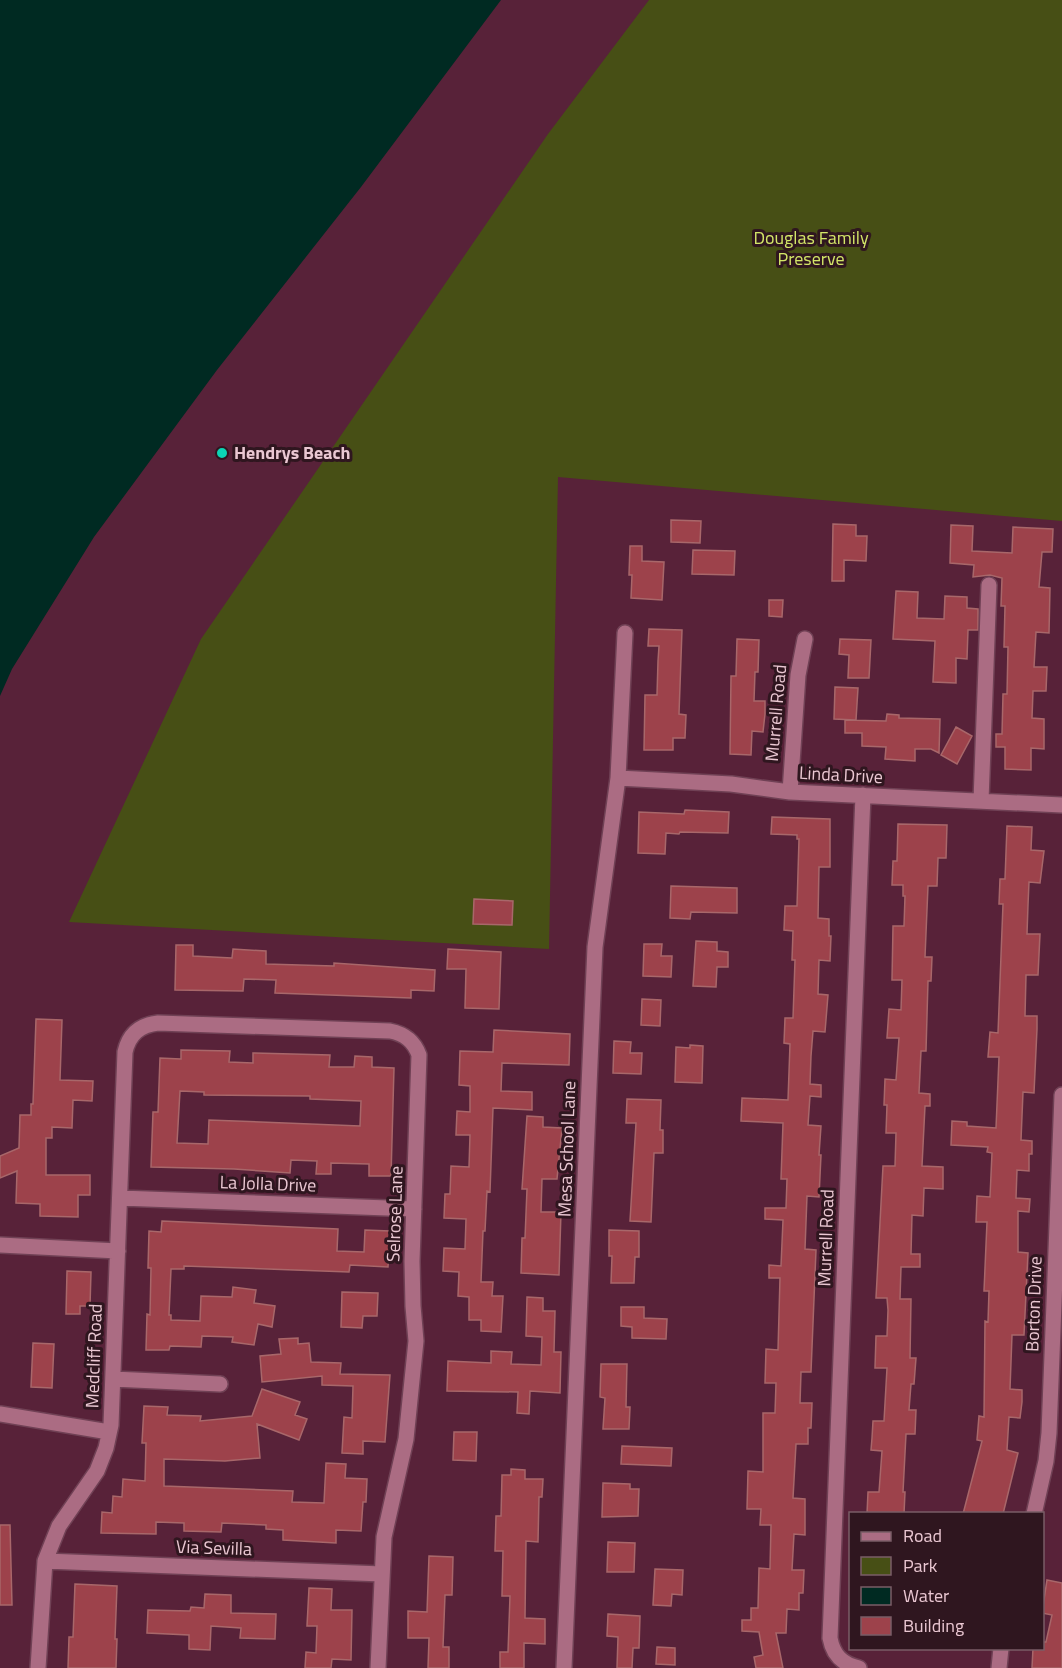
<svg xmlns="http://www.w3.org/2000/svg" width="1062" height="1668" viewBox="0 0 1062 1668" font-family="'Titillium Web',sans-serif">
<rect width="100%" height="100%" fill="#582239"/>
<!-- green -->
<path fill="#474f15" d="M649 0H1062V521L558 477 549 949 69 922 201 639 548 134Z"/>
<!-- water -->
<path fill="#002a22" d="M0 0H501L361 187 217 370 94 537 12 669 0 696Z"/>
<!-- building -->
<path fill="#9d424b" stroke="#a8676a" stroke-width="1.5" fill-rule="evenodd" d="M671 520 701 521 700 543 671 542Z
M833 524 856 525V536H867L866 561 844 560V581H832Z
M951 525 973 526 972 551 1012 553 1013 527 1053 529 1052 552H1042L1039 587 1050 588 1049 633 1036 632 1034 667H1047L1046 691H1033L1032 718 1044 719V749L1031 748V770L1005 769V747H996V734H1002L1003 694H1007L1008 647H1004L1005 606H1001L1002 578 990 575 973 577 974 565 950 563Z
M630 546H642V561L664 562 662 600 631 598 632 575H629Z
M693 550 735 551 734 575 692 574Z
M896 591 918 592 917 618 944 619 945 596 967 597V608L978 609V630H968L967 659 956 658V683L933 682 935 641 893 639Z
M769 600H783L782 617 769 616Z
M649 629 682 630 679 714 686 715 685 738H673V750H644L645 695H657L658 661 659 646H648Z
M737 639 759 640 758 672H755L754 701H765V714L763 732 752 731 751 755 730 754 731 676H736Z
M840 639 871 640 869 678H848L849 655 839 654Z
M835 687 858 688 856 720 834 719Z
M887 714 899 715V718L940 719 939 753 931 749H915V761L885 759 886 747 862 746V733H845V720L886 721Z
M956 727 972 736 957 764 941 755Z
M685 810 729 812 728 833 680 832 679 834 666 833 665 854 638 853 639 812 684 814Z
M772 817 830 819V867H819L818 918 829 919V936H831L830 961 819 960 818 994 828 995 825 1032 813 1031 811 1056 810 1084 821 1085V1097L810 1096 808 1125 821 1126 819 1155H821L819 1197 807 1196 805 1249 816 1250 811 1372H801L800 1403H812L811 1428H808V1444H796L793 1498 805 1499V1535L794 1534 792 1570H804L803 1593H799V1610L787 1609 786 1633H776L783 1668H756L754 1657 763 1655 759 1632 742 1631V1620H751V1608H758L759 1568 770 1569 771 1525H760L761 1509H747L748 1471 763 1472V1413H775L776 1383H765L766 1349 778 1350 780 1278H769V1265L781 1266 783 1220 765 1219V1208H786L787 1179H781L783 1123 741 1121 742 1098 788 1100 790 1044 784 1043 785 1018H793L795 960H792L793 931 784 930 785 906H797L799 839H797V835L771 834Z
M898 824 947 825 946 858H938L937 886H928L925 957H932L931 981H928L926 1051H921L919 1093 930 1094V1106H925L922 1166 943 1167V1189L924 1188 923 1216 912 1215 911 1254H920V1267H901L900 1299H911L910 1358H916L914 1384H911L909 1410H916L915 1434H906L903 1492H905L904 1514H867L868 1492H879L882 1451 871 1450 872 1438 873 1421H884L887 1368H875L876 1336H887L888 1310 887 1298H876L883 1166H895L896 1133H886L887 1105H884L885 1079 896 1080 899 1038H887L889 1009 901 1010 902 980H892L893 926H904L905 896H903V885H892L893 861H897Z
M1007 826 1032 827 1031 850 1044 851 1040 883 1029 882 1028 905 1027 934H1040L1038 975H1026L1025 1016H1037V1029L1034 1093 1023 1092 1021 1140 1032 1141V1154H1029V1171L1017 1170 1016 1198 1030 1199 1029 1212 1018 1211V1252L1028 1253 1024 1335H1012L1010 1389 1022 1390V1402L1020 1418 1009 1417 1007 1450 1018 1453 1003 1514H963L982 1441 977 1440 979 1416 984 1417 985 1321 988 1322 989 1291H984L987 1222H976L977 1196 990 1197 992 1153 987 1152 988 1147 951 1145 952 1121 967 1122V1126L996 1128 999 1057H988L990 1032 998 1033 1003 904H999L1000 879H1005Z
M671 886 737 888V913L691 912 690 919 670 918Z
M474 899 513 901 512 925 473 924Z
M696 941 717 942V951L728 952V967H717L716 987 693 986Z
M644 944H662L661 956H672L671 977 643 976Z
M176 945H193V956L232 958 233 949 266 951V964L334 966V963L435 970 434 991 411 990V998L275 993 276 980 244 979 243 991 175 990Z
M448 949 501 952 499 1009 465 1008 466 969H447Z
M642 999 661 1000 660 1026 641 1025Z
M36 1019 62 1020 60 1080 93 1081 92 1101 73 1100 72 1128 52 1127V1138H46V1175H90V1195H78V1217L40 1216V1204L16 1203 17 1171 0 1178V1156L19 1148 20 1115H31V1104H33Z
M494 1030 570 1034 569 1065 502 1063 501 1091 532 1092V1110L493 1108 490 1192 487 1191 485 1231H483L481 1282H493L492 1296H503L501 1332 481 1331V1320H469V1297L458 1296 459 1272 443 1271 444 1248 465 1249 466 1219 444 1218 445 1194H450L451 1166 469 1167 470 1135H456L457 1111 470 1112V1086L459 1085 460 1051 493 1052Z
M614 1041 631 1042 630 1053H642L641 1074 613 1073Z
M690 1045 703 1046 702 1083 675 1082 676 1047 690 1048Z
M181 1050 230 1051 229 1062 253 1063V1053L330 1055 329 1067H354L355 1056 372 1057V1067L394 1068 391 1176H369V1164L331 1163V1174H316L317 1161 291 1160 290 1173 234 1169 151 1167 153 1112H158L160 1058 181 1059ZM180 1091 204 1092V1095L310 1096V1099L361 1101 360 1126 209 1120 208 1144 177 1143Z
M627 1099 661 1100 660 1130H663V1153H654L651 1222 630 1221 636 1123H626Z
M527 1116 543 1117V1127L562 1128 557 1179H542L541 1212H561L559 1275 521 1273 522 1238H525L527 1189H522Z
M162 1221 338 1229 337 1251 364 1252 365 1230 390 1231 388 1267 350 1265 349 1272 184 1266V1269H171L169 1315H171V1320L200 1321 201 1296 232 1297 233 1287 256 1290 254 1303 275 1306 272 1327 258 1324 254 1345 232 1342 233 1337 202 1336 201 1347 170 1346 169 1350H146L147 1314 150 1315 151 1268H148L149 1231 161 1232Z
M609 1230 639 1231V1257H635L634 1283H611L612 1256H609Z
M67 1271 91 1272 90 1306H80V1314H66Z
M342 1292 378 1293 377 1316H363L362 1328 341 1327Z
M527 1297 543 1298V1311H555L554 1352H561L560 1393 530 1391 529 1414 517 1413 518 1392 447 1391 448 1361 491 1363V1351L512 1352 511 1364 541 1365 542 1337 526 1336Z
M621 1307H644V1318L667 1319 666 1339 632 1338V1327L621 1326Z
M298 1338V1344L309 1343 311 1362 341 1363 340 1374 390 1375 385 1442 363 1441V1454L342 1453 344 1417 352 1418 353 1386 322 1385V1376L262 1382 260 1356 281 1354 279 1339Z
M33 1343 54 1344 52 1388 31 1387Z
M601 1364H627L626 1407H630L629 1429H603L605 1398 600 1397Z
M262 1389 300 1402 295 1415 307 1419 299 1440 257 1424 260 1458 225 1461 164 1459V1486L293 1491 292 1502 324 1503 326 1463 346 1464 345 1478 367 1479 366 1502H363L361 1531 336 1530V1543L283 1540V1530L266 1529V1525L222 1523 221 1532 184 1531V1523L156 1522V1534L101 1533 102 1512 112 1513 113 1496 122 1497 123 1479 145 1481 146 1443H142L144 1406 168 1407 167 1415 201 1416 200 1421 252 1416Z
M454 1432H477L476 1461 453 1460Z
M622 1446 672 1448 671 1466 621 1464Z
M511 1469 525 1470V1479H543L542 1497H539L538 1542 526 1541 525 1618 545 1619V1644L524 1643V1668H500V1652H508L510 1596H502L503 1551H495L496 1516H501L502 1475H511Z
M603 1483 630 1484V1489H639L638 1516 602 1517Z
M0 1525H10L12 1605H0Z
M608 1542 635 1543 634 1572H607Z
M429 1556 453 1557 452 1595H445L443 1647H449V1668H428L429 1638H408V1611L427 1612Z
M655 1569 683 1570 682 1595 672 1594 671 1606 653 1605Z
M1047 1580 1062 1583V1668H1032L1033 1648H1042V1642H1046L1052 1615 1042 1613Z
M75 1584 117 1586 115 1639H117L116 1668H68L69 1637H73Z
M309 1588 332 1589 331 1610H352L351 1660 332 1659 331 1668H305L306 1652 316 1653 317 1626H307Z
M205 1594 231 1595V1613L276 1614 275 1639 240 1638 241 1628 211 1626 210 1650 189 1649V1635L147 1633 148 1610 190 1611 191 1607 204 1608Z
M608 1614 640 1616 639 1648H633L632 1668H617L618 1637 607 1636Z
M657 1647 675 1648V1665L656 1664Z"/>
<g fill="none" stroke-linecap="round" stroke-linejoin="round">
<defs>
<path id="minor" d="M618 778 731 784 790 792 1062 805
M790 792 798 675 805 639
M981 801 989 585
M120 1198 414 1209
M0 1245 118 1251
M113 1379 220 1384
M0 1414 109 1432
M1034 1514 1046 1461 1049 1433 1062 1095
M45 1561 382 1574
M38 1668 45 1561 59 1526 97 1471 106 1448 111 1425 125 1052C129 1034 140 1025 158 1023L390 1031C405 1034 414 1041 419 1055L412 1261 413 1306 416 1341 406 1439 384 1537 378 1668
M564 1668 595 947 618 778 625 633
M859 1668C842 1664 833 1655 830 1638L863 795
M999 1668 1001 1648"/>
</defs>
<!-- minor casing -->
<use href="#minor" stroke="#704155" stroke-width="18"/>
<!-- minor -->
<use href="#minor" stroke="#ab6c83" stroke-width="15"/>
</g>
<!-- markers -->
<circle fill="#0ad5b5" stroke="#2f161f" stroke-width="2" cx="222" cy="453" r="6"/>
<g text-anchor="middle" stroke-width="6" stroke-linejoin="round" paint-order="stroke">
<!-- park labels -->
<g font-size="18" fill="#d3e668" stroke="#2f161f">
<text x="811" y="244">Douglas Family<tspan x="811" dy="21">Preserve</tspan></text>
</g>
<!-- poi labels -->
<g font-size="18" font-weight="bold" fill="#eac7d2" stroke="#2f161f" text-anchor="start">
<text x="234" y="459">Hendrys Beach</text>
</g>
<!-- street labels -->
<g font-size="18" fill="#eac7d2" stroke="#2f161f">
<text transform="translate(776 713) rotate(-85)" y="6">Murrell Road</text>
<text transform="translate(841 775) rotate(3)" y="6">Linda Drive</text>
<text transform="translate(567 1149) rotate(-88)" y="6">Mesa School Lane</text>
<text transform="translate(268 1184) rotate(2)" y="6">La Jolla Drive</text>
<text transform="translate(395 1214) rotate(-88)" y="6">Selrose Lane</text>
<text transform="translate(826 1238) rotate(-88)" y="6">Murrell Road</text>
<text transform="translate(1034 1304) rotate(-88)" y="6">Borton Drive</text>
<text transform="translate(94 1356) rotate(-88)" y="6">Medcliff Road</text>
<text transform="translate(214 1548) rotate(2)" y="6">Via Sevilla</text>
</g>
</g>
<!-- legend -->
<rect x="849" y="1512" width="195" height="138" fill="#2f161f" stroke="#7a5d67" stroke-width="1.5"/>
<rect x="861" y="1532" width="30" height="9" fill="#ab6c83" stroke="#7a5d67" stroke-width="1.5"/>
<text x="903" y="1542" font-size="18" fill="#eac7d2">Road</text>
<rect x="861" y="1557" width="30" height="18" fill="#474f15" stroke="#7a5d67" stroke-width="1.5"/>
<text x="903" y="1572" font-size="18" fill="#eac7d2">Park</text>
<rect x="861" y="1587" width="30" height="18" fill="#002a22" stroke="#7a5d67" stroke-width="1.5"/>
<text x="903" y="1602" font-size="18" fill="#eac7d2">Water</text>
<rect x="861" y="1617" width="30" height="18" fill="#9d424b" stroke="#7a5d67" stroke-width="1.5"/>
<text x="903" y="1632" font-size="18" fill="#eac7d2">Building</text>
</svg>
